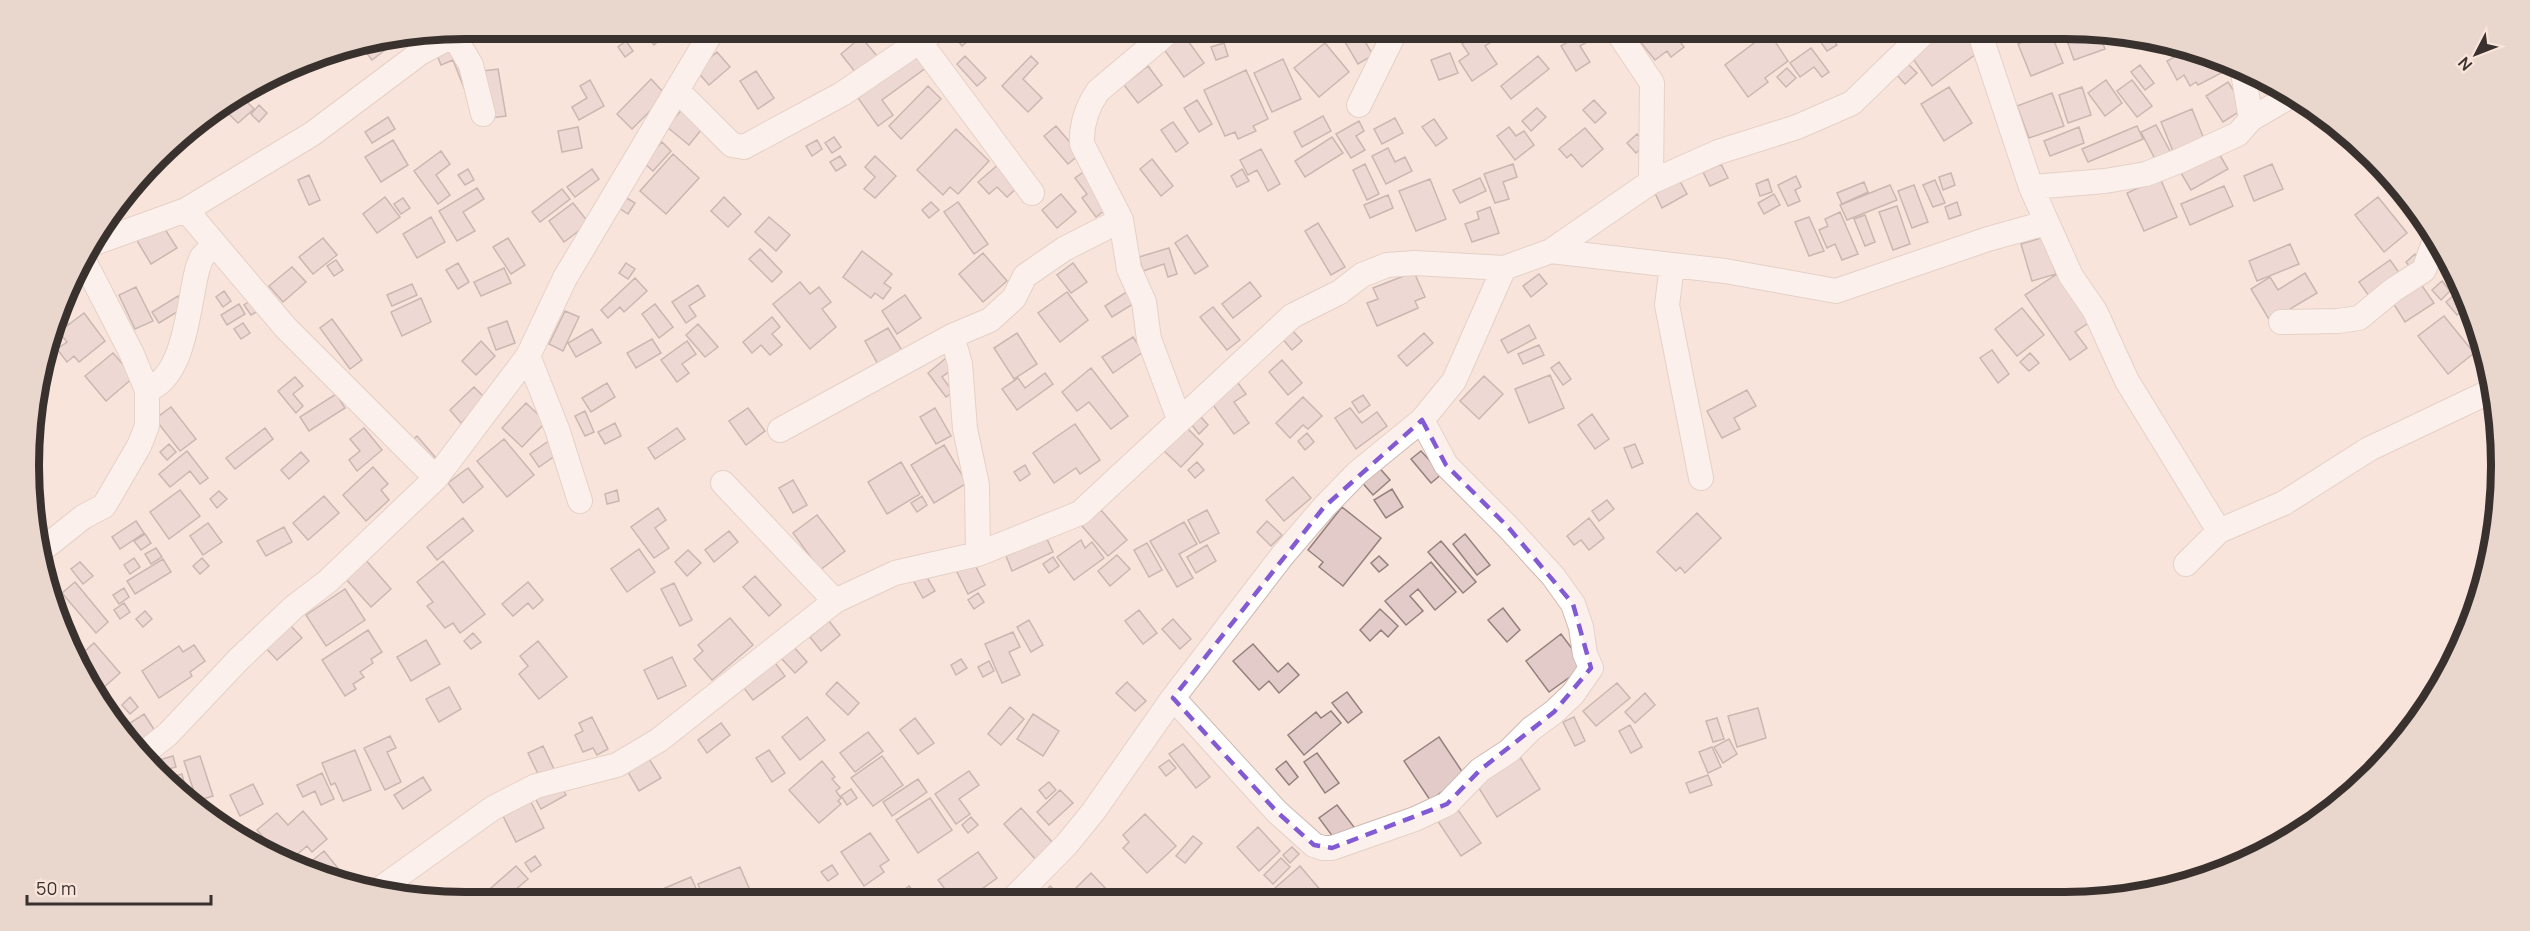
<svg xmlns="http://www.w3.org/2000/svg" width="2530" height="931" viewBox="0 0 2530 931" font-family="Manrope,sans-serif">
<rect width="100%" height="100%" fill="#f8e4da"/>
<!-- building -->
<path fill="#e2cbc9" stroke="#95807e" stroke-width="1.5" d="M639 28H669L671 30 654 45Z
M960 28H983L962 46 953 34Z
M1344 28H1357L1373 55 1358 64 1339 32Z
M1486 28 1494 40 1485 46 1497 64 1472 81 1459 61 1469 54 1462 44Z
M1589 28 1607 30 1580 46 1590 62 1576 71 1561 46Z
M1641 28H1670L1684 47 1671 57 1667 51 1655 60 1634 34Z
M1774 28 1783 38 1776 43 1788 61 1765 78 1768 82 1748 97 1725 65Z
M1811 28H1825L1837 45 1827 51Z
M1950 28H1968L1983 49 1932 86 1911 56Z
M2012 28H2030L2014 35Z
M2063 29 2099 33 2105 49 2074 60Z
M2050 31 2063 63 2031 76 2018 44Z
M1183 34 1204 63 1184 77 1163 48Z
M861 37 877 56 856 73 841 54Z
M2141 39 2159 41 2160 43 2148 50Z
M398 40 372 60 361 46Z
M626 41 633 51 625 57 618 47Z
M1224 43 1228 56 1216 60 1211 47Z
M1325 43 1349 72 1319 97 1294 68Z
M2185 46 2225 61 2229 69 2198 85 2196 82 2190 86 2184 75 2177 80 2167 61 2187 50Z
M458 47 473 83 464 88 453 60 441 65 437 55Z
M1811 48 1829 72 1822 77 1814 67 1800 77 1790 63Z
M924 49 934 62 882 100 893 115 878 126 858 98Z
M717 52 730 67 709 85 696 70Z
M1450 53 1458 73 1439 80 1431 60Z
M965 56 986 78 977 86 957 64Z
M1031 56 1038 63 1023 79 1042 98 1028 112 1002 86Z
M1538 56 1549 69 1511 99 1501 86Z
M1283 59 1301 99 1272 112 1254 73Z
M1904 60 1917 73 1905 84 1893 71Z
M2140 65 2154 83 2145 90 2131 72Z
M1148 66 1162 85 1138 103 1124 85Z
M1787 68 1796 78 1786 87 1777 77Z
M498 69 506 116 490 118 483 71Z
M1246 70 1268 119 1253 126 1256 131 1238 139 1235 132 1225 136 1204 90Z
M756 71 774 98 758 109 740 81Z
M651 79 666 95 632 129 617 114Z
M590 80 604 106 579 120 572 107 587 98 580 86Z
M2106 80 2122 103 2105 116 2088 93Z
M2132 80 2152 106 2137 117 2117 91Z
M2228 82 2245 108 2223 122 2206 96Z
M928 86 941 99 901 139 889 126Z
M1949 87 1972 123 1944 141 1921 104Z
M2082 87 2091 115 2068 123 2059 95Z
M238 93 254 109 238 123 221 106Z
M2052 93 2064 126 2029 138 2017 106Z
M1197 100 1212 124 1199 132 1184 108Z
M1594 100 1606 113 1595 123 1583 110Z
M259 105 267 113 259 122 251 114Z
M684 107 705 125 689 145 667 127Z
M1537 108 1546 117 1531 131 1522 121Z
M2192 109 2206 144 2175 156 2161 122Z
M1323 116 1331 131 1302 147 1294 132Z
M388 117 395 129 372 143 365 132Z
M1395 118 1403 133 1382 144 1374 129Z
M1434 119 1447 138 1436 146 1422 127Z
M1359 121 1364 131 1356 136 1365 150 1351 158 1336 134Z
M1173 122 1188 143 1176 152 1161 130Z
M2156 125 2171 153 2156 161 2141 132Z
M1056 126 1080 154 1068 164 1044 136Z
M2137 126 2143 139 2088 162 2082 149Z
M578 127 582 148 562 152 558 131Z
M1509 127 1516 136 1524 131 1534 145 1515 160 1497 136Z
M2079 127 2084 143 2050 156 2044 141Z
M1585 128 1603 149 1582 167 1571 154 1567 158 1559 149Z
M956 129 989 161 958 194 950 187 943 195 917 170Z
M1637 134 1646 144 1636 153 1627 143Z
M834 137 841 147 832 153 825 143Z
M1332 137 1343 153 1305 177 1295 161Z
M393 140 408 165 381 182 365 157Z
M817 140 822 149 812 156 806 146Z
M662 142 671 151 653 171 643 162Z
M1388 148 1395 162 1405 157 1412 171 1386 184 1372 156Z
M1261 149 1280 184 1268 191 1257 170 1248 175 1240 160Z
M441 151 450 164 436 175 450 195 438 204 414 171Z
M2218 152 2228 169 2191 190 2181 173Z
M673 154 699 178 666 214 640 191Z
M840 156 846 165 836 171 830 162Z
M875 156 896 176 875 198 864 189 875 177 865 167Z
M1152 159 1173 186 1161 196 1140 169Z
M999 164 1019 186 1007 197 997 187 989 194 978 182Z
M1365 164 1379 194 1367 200 1353 170Z
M1513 164 1517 177 1503 182 1509 199 1495 203 1484 174Z
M1721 164 1728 178 1710 186 1703 172Z
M2272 164 2283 189 2254 201 2244 176Z
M468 169 474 180 465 185 458 175Z
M592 169 599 179 575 197 567 187Z
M1088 169 1113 204 1096 217 1082 198 1087 194 1075 178Z
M1242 169 1249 181 1237 187 1231 176Z
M1951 173 1955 185 1943 190 1939 177Z
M309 175 320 200 309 205 298 180Z
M1677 176 1687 194 1662 208 1653 189Z
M1796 176 1801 187 1795 190 1800 201 1788 206 1778 185Z
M1480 178 1486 191 1460 203 1453 190Z
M2160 178 2177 217 2144 231 2127 193Z
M1430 179 1446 219 1416 231 1399 191Z
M1768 179 1772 192 1760 196 1756 184Z
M1935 180 1945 203 1933 207 1923 185Z
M1864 182 1868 192 1842 204 1837 193Z
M1890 185 1897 200 1847 220 1840 205Z
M1914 185 1928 222 1912 228 1898 191Z
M2224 186 2233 206 2190 225 2181 204Z
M477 188 484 199 463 212 475 231 457 241 439 211Z
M562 189 570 199 540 222 532 212Z
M1061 194 1076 212 1057 228 1042 210Z
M1774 194 1780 205 1764 214 1758 203Z
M1388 195 1393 208 1370 218 1364 205Z
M385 197 400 217 377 233 363 214Z
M625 197 635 203 628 214 619 208Z
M724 197 741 214 728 227 711 211Z
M2378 197 2407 233 2384 252 2355 215Z
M403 198 410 208 401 214 394 204Z
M931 202 939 210 929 218 922 210Z
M958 202 988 244 974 254 944 212Z
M1957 202 1961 215 1949 219 1945 207Z
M573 203 589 223 564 242 549 221Z
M1897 206 1910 244 1893 250 1879 212Z
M1490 207 1499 233 1472 242 1465 224 1479 219 1477 212Z
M1840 212 1858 254 1842 260 1835 244 1827 248 1819 230 1828 226 1825 219Z
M1865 215 1875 242 1865 246 1854 219Z
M431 217 445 242 417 258 403 234Z
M769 217 790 235 776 251 755 232Z
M1809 217 1824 251 1809 256 1795 222Z
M161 223 177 248 151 264 136 239Z
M1318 223 1345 267 1331 275 1305 231Z
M1187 235 1208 266 1195 274 1175 243Z
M2045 237 2056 274 2032 281 2021 244Z
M323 238 337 255 313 274 299 257Z
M508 238 525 265 511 274 493 247Z
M2290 244 2299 264 2257 281 2249 261Z
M1169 248 1177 274 1168 277 1164 264 1143 271 1139 257Z
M760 249 782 272 772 282 749 259Z
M862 251 892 274 884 283 891 288 883 299 875 293 871 298 843 277Z
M983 253 1007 281 983 302 959 274Z
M2415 254 2424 264 2414 272 2406 262Z
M2446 254 2461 286 2438 262Z
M336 260 343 270 334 276 327 266Z
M2390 260 2400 274 2369 296 2359 282Z
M458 263 469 282 458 289 446 270Z
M626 263 635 269 628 279 619 273Z
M1073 263 1087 282 1071 293 1057 275Z
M292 267 306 282 283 302 269 286Z
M504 268 511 283 481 296 474 282Z
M2063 270 2096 318 2075 332 2087 348 2070 360 2025 295Z
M1414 272 1425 297 1415 301 1418 308 1377 326 1367 303 1378 299 1373 288Z
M2305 273 2317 293 2270 321 2251 289 2270 277 2278 290Z
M1539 274 1547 284 1531 297 1523 286Z
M635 278 647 291 624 312 620 307 608 318 601 310Z
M2418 280 2434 303 2405 322 2390 298Z
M2442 281 2450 291 2441 300 2432 290Z
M800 282 810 294 819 287 831 302 822 309 836 327 810 349 773 304Z
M1250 282 1261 296 1233 318 1222 304Z
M412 284 417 295 392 306 387 295Z
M698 285 705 296 689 306 696 316 686 323 672 302Z
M136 287 153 321 135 329 119 295Z
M1134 287 1141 299 1112 317 1105 306Z
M224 291 231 301 223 307 216 297Z
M1067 292 1088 320 1060 342 1038 313Z
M2455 294 2466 307 2457 315 2446 302Z
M905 295 921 318 897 334 882 311Z
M178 296 185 307 159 323 152 312Z
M421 298 431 322 402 336 391 312Z
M253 299 260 310 251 315 244 305Z
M239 304 245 314 227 325 221 315Z
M655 304 673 327 659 338 642 314Z
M1213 307 1240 340 1227 350 1200 317Z
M2022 308 2044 335 2017 356 1995 329Z
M565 311 579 317 563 351 549 344Z
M61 312 68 324 50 334 57 314Z
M84 313 105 341 79 362 74 356 67 362 57 349 67 342 59 332Z
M2444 316 2474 353 2448 374 2418 336Z
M772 317 780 327 772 334 782 345 770 355 761 345 752 353 743 342Z
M332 319 362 360 350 369 320 328Z
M507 321 515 343 496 350 488 328Z
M243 323 250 333 241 339 234 329Z
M698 324 718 347 705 357 686 335Z
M1529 325 1536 338 1508 353 1501 340Z
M888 328 903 352 879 366 865 341Z
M1290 328 1302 341 1292 350 1281 337Z
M592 329 601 343 576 357 568 343Z
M2479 330 2485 354 2472 336Z
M1017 333 1037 364 1014 379 994 348Z
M1424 333 1433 343 1407 366 1398 356Z
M1133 337 1143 352 1113 373 1102 357Z
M652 339 661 353 636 368 627 353Z
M481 341 495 356 476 375 462 361Z
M687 341 696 354 682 364 689 373 677 382 661 360Z
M1539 345 1544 355 1523 364 1518 354Z
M1992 350 2009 374 1998 383 1980 358Z
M113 353 134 377 106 401 85 376Z
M2030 353 2039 363 2029 371 2020 362Z
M951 354 959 364 942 377 953 392 946 397 928 373Z
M1282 360 1302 383 1288 395 1269 372Z
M1559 362 1571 379 1563 385 1551 368Z
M1091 368 1128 416 1111 429 1089 402 1077 411 1062 392Z
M1045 373 1053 384 1017 410 1002 389 1018 378 1025 388Z
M1550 375 1564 408 1529 423 1515 389Z
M1484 376 1503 394 1479 419 1460 401Z
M295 377 303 386 293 394 303 406 296 413 278 391Z
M607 383 615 397 591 412 582 398Z
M1238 383 1246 394 1234 402 1249 423 1234 434 1211 402Z
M474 387 486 399 461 423 450 410Z
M1747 390 1756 406 1734 418 1740 429 1722 438 1707 411Z
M336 394 345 408 309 431 300 417Z
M1363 395 1370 405 1359 413 1352 402Z
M1303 397 1322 416 1308 429 1303 425 1290 438 1276 423Z
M526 403 546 422 522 447 502 428Z
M171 407 196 439 180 451 155 419Z
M748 408 765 431 746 445 729 421Z
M935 408 951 436 936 444 920 417Z
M1350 408 1362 423 1377 412 1387 426 1356 449 1335 418Z
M585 411 594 432 585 436 575 416Z
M1592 414 1609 439 1595 449 1578 425Z
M1201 417 1208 425 1199 434 1192 425Z
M615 423 621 436 605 444 598 432Z
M1075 424 1100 460 1080 474 1076 468 1054 483 1033 453Z
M1185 426 1203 444 1181 467 1162 449Z
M265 428 273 439 235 469 226 458Z
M364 428 382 450 357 471 349 460 360 451 350 439Z
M677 428 685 439 655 459 648 448Z
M1307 433 1314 442 1305 450 1298 441Z
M417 436 435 457 425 465 408 444Z
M553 438 562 451 539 467 530 454Z
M504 439 534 475 507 497 477 461Z
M169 444 176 452 167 460 160 452Z
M1635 444 1643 463 1632 468 1624 448Z
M944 445 967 483 934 503 911 465Z
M187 451 208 478 200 484 190 471 170 487 159 474Z
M1421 451 1442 474 1431 483 1411 459Z
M301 452 309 461 289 479 281 470Z
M901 462 920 494 887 514 868 482Z
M1197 462 1204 470 1195 478 1188 470Z
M1376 464 1390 480 1373 495 1359 479Z
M1025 465 1030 474 1020 481 1014 472Z
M373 467 388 484 381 490 389 500 366 521 343 495Z
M468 468 483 487 463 503 448 483Z
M1293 477 1311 498 1284 521 1266 500Z
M793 480 807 505 793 513 779 488Z
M1392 489 1403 507 1386 518 1374 500Z
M180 490 200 516 169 539 150 512Z
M617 490 619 501 607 504 605 494Z
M219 491 227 499 217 508 210 499Z
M324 496 339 513 308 540 293 523Z
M922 496 927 505 917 512 911 503Z
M1607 500 1614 509 1599 521 1592 511Z
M1342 507 1381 538 1343 586 1319 567 1323 562 1308 550Z
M658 508 666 520 655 528 669 548 654 558 631 527Z
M1101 510 1127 540 1108 556 1082 526Z
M1207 510 1219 533 1200 543 1188 520Z
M1697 513 1721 538 1685 573 1680 567 1676 571 1657 552Z
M817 515 845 551 820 570 793 533Z
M463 518 473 531 437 560 427 547Z
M1589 518 1604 538 1589 550 1581 540 1574 545 1567 536Z
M136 521 144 533 120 549 112 537Z
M1267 521 1282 535 1271 546 1257 532Z
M1184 522 1197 544 1179 554 1193 578 1177 587 1150 541Z
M208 523 222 542 203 555 190 536Z
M284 527 292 542 266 556 257 541Z
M729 531 738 542 714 562 705 550Z
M145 534 151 543 141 550 134 541Z
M1465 534 1490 565 1477 575 1453 544Z
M1046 537 1053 552 1012 571 1006 556Z
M1081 540 1085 548 1092 542 1104 558 1074 580 1057 557Z
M1441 541 1476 582 1463 593 1428 552Z
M1147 543 1162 570 1149 577 1134 550Z
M1207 545 1216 561 1196 573 1187 557Z
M156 548 162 557 151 564 145 554Z
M639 549 655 572 627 592 611 569Z
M688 550 701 563 687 576 675 562Z
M1117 555 1130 569 1110 586 1098 571Z
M1379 556 1388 565 1379 572 1371 563Z
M1053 557 1059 566 1049 573 1043 564Z
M134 558 140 567 130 574 124 565Z
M202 558 209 566 200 574 193 566Z
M364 558 391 589 371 607 344 577Z
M163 559 171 572 135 594 127 581Z
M443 561 485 614 460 633 453 623 445 628 427 606 433 602 417 582Z
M973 561 985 585 968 594 956 570Z
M80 562 93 576 83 584 71 569Z
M1431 562 1456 592 1435 610 1418 589 1410 596 1423 611 1406 625 1385 601Z
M925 574 935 591 923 598 913 580Z
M755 576 781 605 769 616 743 587Z
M75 582 108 622 96 633 62 593Z
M528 582 543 600 533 609 528 603 513 616 502 604Z
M674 583 692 620 680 626 661 589Z
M124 588 129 597 119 604 113 595Z
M345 589 365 620 326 646 306 615Z
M978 593 984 602 974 609 968 600Z
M124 603 130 612 120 619 114 610Z
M1503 608 1520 630 1507 642 1488 620Z
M1380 609 1398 626 1388 637 1381 630 1370 641 1360 630Z
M1139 610 1157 633 1143 644 1125 621Z
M145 611 152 619 143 627 136 619Z
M730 618 753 645 712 680 694 659 703 651 698 645Z
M1173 619 1191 639 1180 649 1162 629Z
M1029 620 1043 645 1031 652 1017 627Z
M829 621 840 635 821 651 810 637Z
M290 625 302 638 277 660 265 647Z
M368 630 382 652 371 659 373 663 360 672 364 677 353 684 356 689 345 696 322 660Z
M1013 632 1020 647 1009 652 1020 675 1002 683 985 644Z
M473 633 481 642 471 649 464 641Z
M1561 634 1585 666 1549 692 1526 661Z
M426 640 440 664 411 681 397 657Z
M538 641 567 677 539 699 519 674 528 666 520 656Z
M94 643 120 673 95 695 76 659Z
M1253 644 1278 672 1288 663 1299 675 1279 693 1269 681 1259 690 1233 661Z
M194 645 205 661 190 672 192 676 159 698 142 671 179 646 183 652Z
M793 646 807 662 795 673 780 657Z
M672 657 686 686 658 699 644 670Z
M961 659 967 668 956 675 951 665Z
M773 660 785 676 753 700 741 684Z
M989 661 994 671 983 677 978 667Z
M837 682 859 703 848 715 826 694Z
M1127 682 1146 701 1135 711 1116 693Z
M1617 683 1630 698 1596 726 1583 711Z
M449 687 461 709 439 722 426 699Z
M1347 692 1362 712 1348 723 1332 703Z
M1645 693 1655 705 1635 723 1625 712Z
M130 697 138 707 130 714 122 705Z
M1010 707 1024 719 1001 745 988 734Z
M1758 708 1766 738 1737 747 1728 716Z
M1331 711 1341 723 1304 755 1288 735 1316 712 1321 718Z
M144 714 157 734 136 745 124 727Z
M1033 714 1059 731 1043 756 1017 739Z
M592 717 608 749 597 755 593 748 583 752 575 735 583 731 579 723Z
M807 717 825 740 800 760 782 737Z
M1574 717 1585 741 1575 746 1563 722Z
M915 718 934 743 918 754 900 730Z
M1717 718 1724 739 1713 742 1706 721Z
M721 723 730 735 707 753 698 740Z
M1630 725 1642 747 1631 753 1619 731Z
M868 732 883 751 855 772 840 753Z
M390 736 396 748 387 752 401 782 385 790 364 748Z
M1439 737 1465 776 1430 800 1404 761Z
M1729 739 1737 754 1723 763 1714 747Z
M1183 744 1210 777 1196 788 1169 754Z
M543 746 554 769 539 776 528 753Z
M1712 747 1721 767 1708 773 1699 752Z
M355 750 371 790 343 801 335 783 331 785 322 763Z
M769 750 785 773 772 782 756 758Z
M1317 753 1339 783 1325 793 1304 762Z
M646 754 661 778 639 791 625 767Z
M173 756 176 767 161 771 152 762Z
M200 756 213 796 197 801 184 761Z
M882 756 903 785 873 806 851 778Z
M1520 757 1540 789 1497 817 1477 785Z
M1169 760 1176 768 1166 776 1159 767Z
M822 761 835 777 832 779 840 788 836 791 841 798 838 801 841 804 819 823 789 790Z
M1286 761 1298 777 1289 785 1276 769Z
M969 771 979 785 959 799 970 814 956 824 935 794Z
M322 773 334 799 321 805 315 791 303 797 297 785Z
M182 774 185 786 177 788 172 777Z
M1708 775 1712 785 1690 793 1686 783Z
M423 777 431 790 403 809 394 795Z
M918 779 927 792 892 816 883 802Z
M1049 782 1056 790 1046 799 1039 790Z
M253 784 263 804 240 816 230 795Z
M560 784 566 795 541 809 535 798Z
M851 789 857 798 847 805 841 796Z
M1060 790 1073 803 1049 825 1037 812Z
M930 798 952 830 918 853 896 820Z
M530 800 544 828 516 842 502 814Z
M1337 805 1354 827 1336 841 1319 818Z
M1456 807 1481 843 1461 856 1437 820Z
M1021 808 1054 844 1036 860 1004 824Z
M303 811 327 839 312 852 307 846 287 863 257 830 277 813 288 825Z
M1145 814 1176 846 1147 873 1123 848 1129 842 1123 835Z
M971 817 978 825 968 833 962 825Z
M1258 827 1280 851 1259 871 1237 847Z
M870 833 889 860 880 866 884 872 864 886 841 852Z
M1193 836 1202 843 1185 863 1176 856Z
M1292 847 1299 854 1290 863 1283 855Z
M324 851 345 877 339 883 302 869Z
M978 852 997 878 965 901H954L938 880Z
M535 856 541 865 531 872 525 863Z
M1281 858 1290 867 1273 884 1264 875Z
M832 865 838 874 828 881 821 872Z
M516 866 528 879 501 902H490L483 895Z
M1300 866 1322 892 1311 901H1270L1266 896Z
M740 867 755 902H705L698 884Z
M1091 873 1107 890 1096 901H1088L1076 888Z
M691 877 702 902H672L665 888Z
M909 886 921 901 888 902Z
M1050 886 1069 901H1038Z
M544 893 553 902H534Z
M463 895 469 902 456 901Z"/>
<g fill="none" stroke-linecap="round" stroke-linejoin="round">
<defs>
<path id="minor" d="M1173 28 1098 91C1087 107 1081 124 1082 144L1121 220 1129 269 1144 302 1149 339 1179 419
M1615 28 1652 83 1651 182
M1978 28 2031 187 2071 276 2095 311 2127 381 2219 531
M451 31 471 65 483 114
M919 41 1032 193
M677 90 732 145 744 147 842 94 939 28
M1359 105 1397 28
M2251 119 2292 95
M2031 187 2105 181 2146 174 2179 161 2238 134 2251 119 2242 67
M186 210 286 328 436 478
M89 245 186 210 312 134 420 53 454 35 475 28
M1551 251 1725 271 1836 291 1988 239 2046 223
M1672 265 1667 305 1701 478
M2281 322 2338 321 2359 318 2393 290 2424 270 2436 237
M528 356 557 429 580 501
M147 390C187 376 188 301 198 267L202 257 215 244
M780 430 952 336
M723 483 835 601
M38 553 83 517 104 506 139 446 147 426V390L131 352 82 257
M978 554 977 485 965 429 960 364 952 336 990 320 1014 298 1025 276 1064 249 1121 220
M2186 564 2219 531 2284 503 2369 449 2493 390
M1173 698 1277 812 1314 845 1323 848H1332L1415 819 1447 804 1480 770 1509 751 1531 729 1554 712 1573 694 1591 668 1585 654 1581 627 1573 604 1553 576 1508 527 1446 465 1422 420
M144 753 168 734 239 659 294 607 328 581 436 478 528 356 565 278 714 28
M377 891 493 808 536 786 617 765 659 740 835 601 895 573 978 554 1080 513 1292 316 1340 292 1362 275 1387 265 1415 263 1504 268 1551 251 1651 182 1718 152 1797 127 1852 103 1929 28
M1011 901 1067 844 1093 812 1173 698 1282 556 1324 507 1357 473 1422 420 1454 381 1504 268"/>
</defs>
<!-- minor casing -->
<use href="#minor" stroke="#cebab1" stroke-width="26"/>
<!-- minor -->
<use href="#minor" stroke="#fff" stroke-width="24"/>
</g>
<!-- marked area -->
<path d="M0 0H2530V931H0ZM1422 420 1446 465 1508 527 1573 604 1591 668 1554 712 1480 770 1447 804 1332 848 1314 845 1277 812 1173 698 1324 507Z" fill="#f8e4da" fill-opacity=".55" fill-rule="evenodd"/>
<path fill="none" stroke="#815ad4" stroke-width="4.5" stroke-dasharray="12 8" stroke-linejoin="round" d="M1422 420 1446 465 1508 527 1573 604 1591 668 1554 712 1480 770 1447 804 1332 848 1314 845 1277 812 1173 698 1324 507Z"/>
<!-- crop -->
<path d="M0 0H2530V931H0ZM465 39H2065A426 426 0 0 1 2491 465V466A426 426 0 0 1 2065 892H465A426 426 0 0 1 39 466V465A426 426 0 0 1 465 39Z" fill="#e9d6cc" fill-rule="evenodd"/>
<path fill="none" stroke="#39312e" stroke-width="8" d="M465 39H2065A426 426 0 0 1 2491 465V466A426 426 0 0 1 2065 892H465A426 426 0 0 1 39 466V465A426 426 0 0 1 465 39Z"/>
<!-- north arrow -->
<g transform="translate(2476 54) rotate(228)" stroke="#f8e4da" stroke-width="4.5" paint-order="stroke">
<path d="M0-4.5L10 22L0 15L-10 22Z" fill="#39312e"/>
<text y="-9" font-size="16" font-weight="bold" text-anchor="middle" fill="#39312e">N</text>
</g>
<!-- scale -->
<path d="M27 895v9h184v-9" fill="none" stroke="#39312e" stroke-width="3"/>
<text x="36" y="895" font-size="18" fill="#39312e" stroke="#f8e4da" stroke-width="4.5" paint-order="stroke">50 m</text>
</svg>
